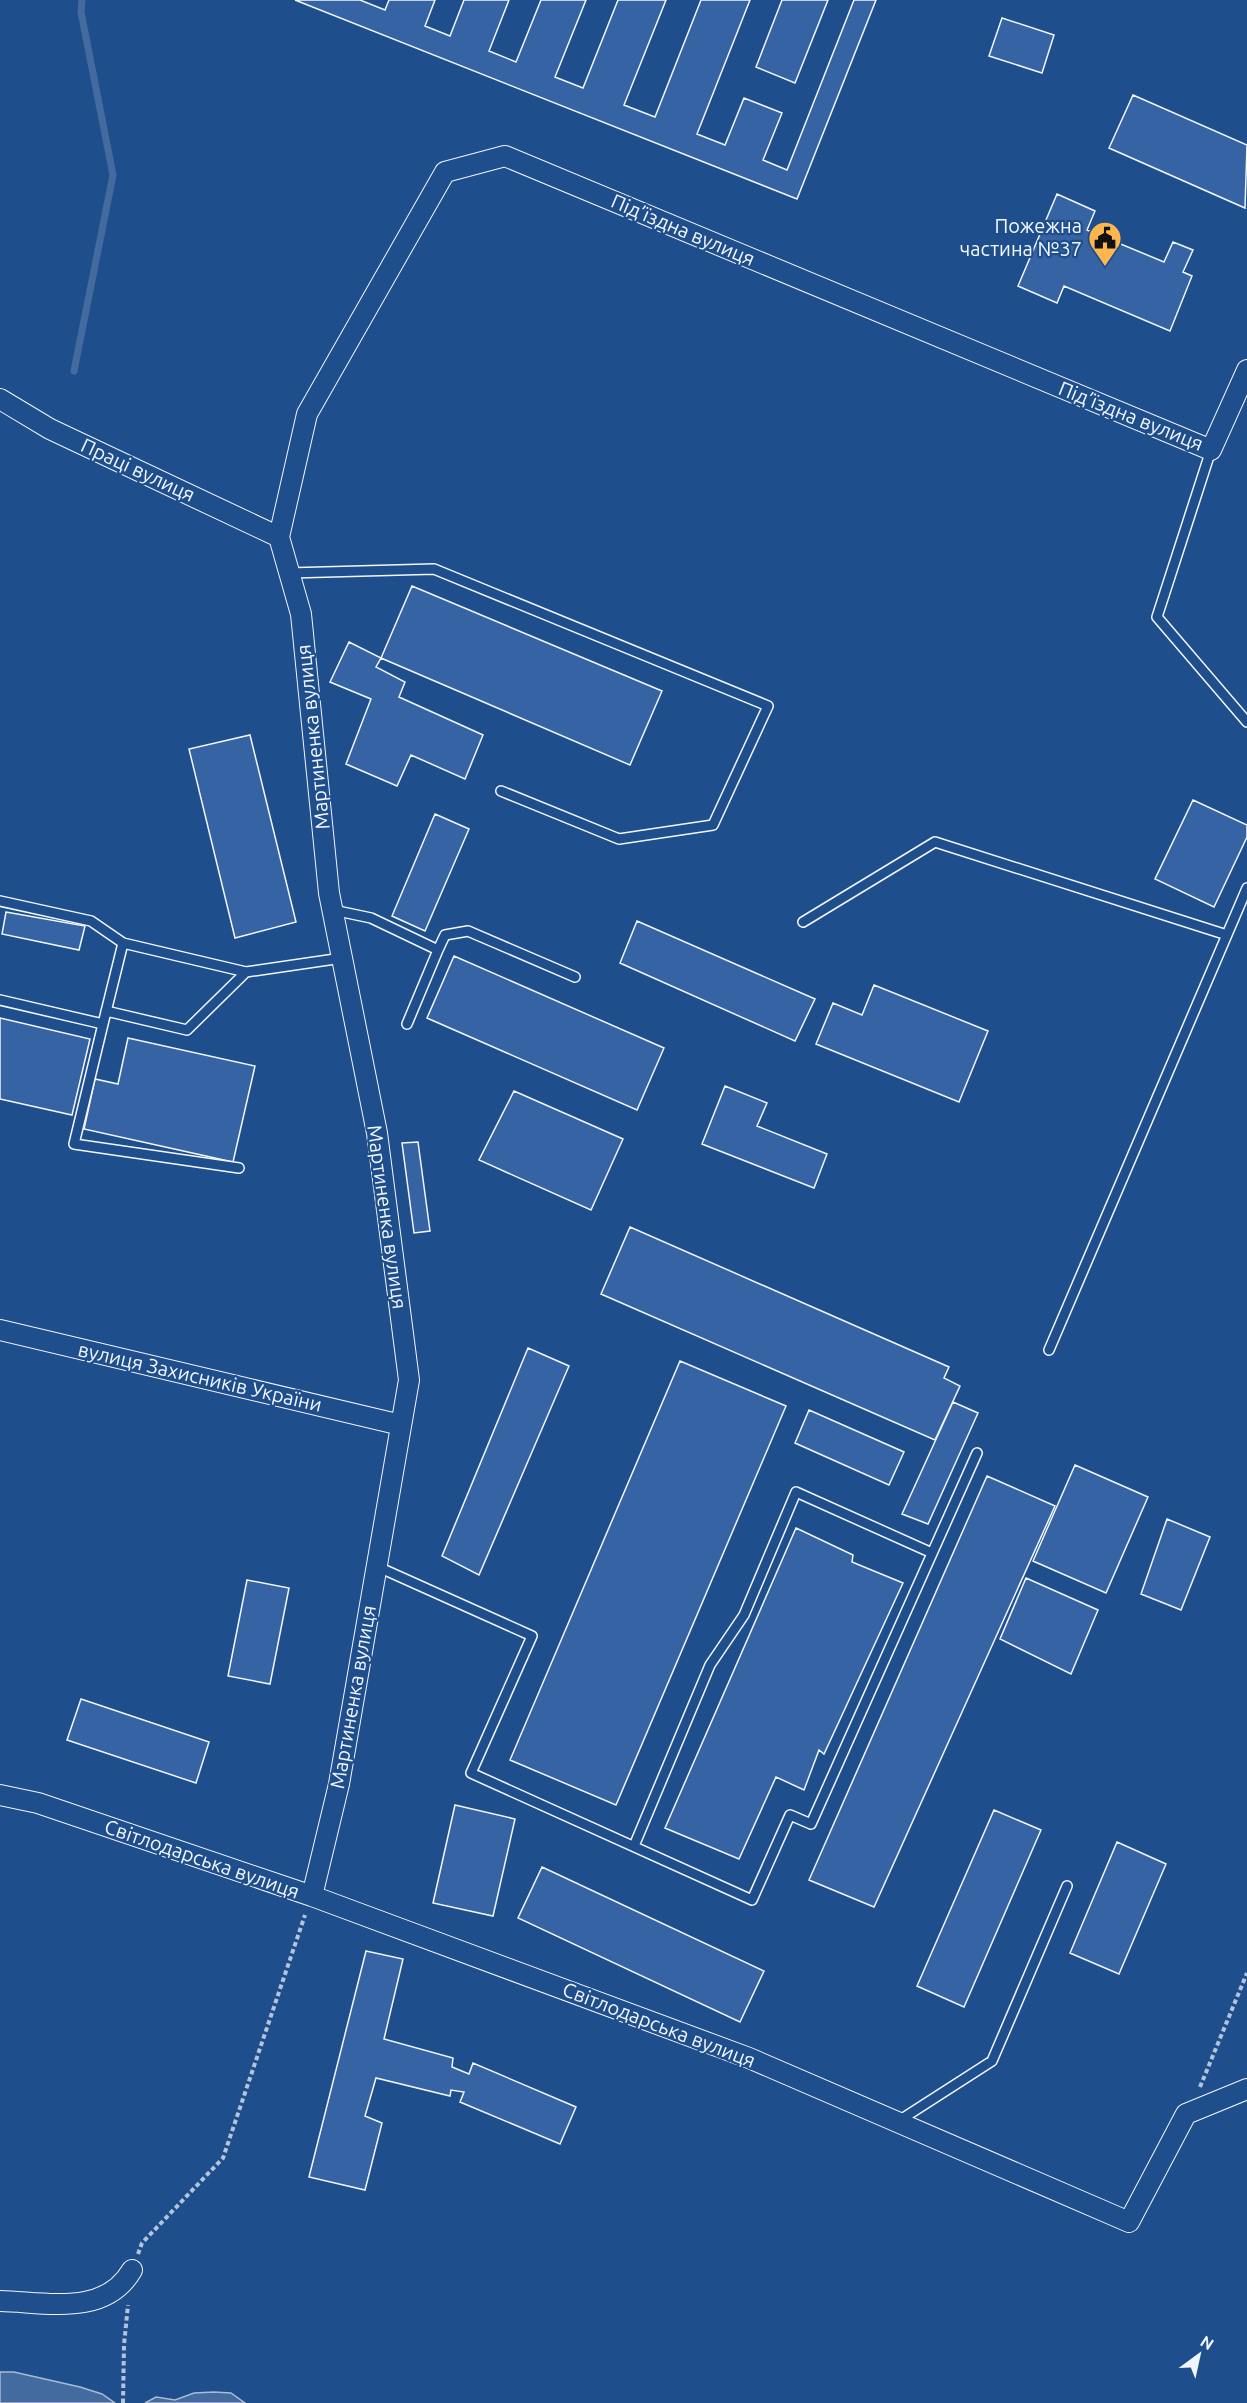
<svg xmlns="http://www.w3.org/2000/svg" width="1247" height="2403" viewBox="0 0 1247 2403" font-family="Ubuntu,sans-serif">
<rect width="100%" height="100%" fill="#1f4e8c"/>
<!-- water -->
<path fill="#446ba0" stroke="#a8bbd7" stroke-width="1.5" d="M0 2372H14L80 2387 102 2394 115 2403H0Z
M214 2392 231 2393 245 2403H145L156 2397 175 2400 194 2393Z"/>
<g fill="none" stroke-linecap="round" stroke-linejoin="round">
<!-- stream -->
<path stroke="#446ba0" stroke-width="7" d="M74 371 113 175 81 12 82 0"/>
</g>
<!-- building -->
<path fill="#3563a3" stroke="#f2f6ff" stroke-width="1.5" d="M295 0H360L385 10 389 0H435L425 26 450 36 464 0H509L489 51 516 62 541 0H586L555 77 583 88 618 0H666L624 105 655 117 701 0H750L697 134 725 145 744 98 782 113 763 160 787 170 854 0H876L797 199Z
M782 0H828L795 83 756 67Z
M1002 18 1054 35 1042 73 989 56Z
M1133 95 1247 145 1245 208 1109 148Z
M1057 194 1095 211 1087 230 1164 262 1173 242 1193 250 1183 272 1192 276 1170 331 1064 286 1057 303 1018 286Z
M412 586 662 691 630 765 381 658Z
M349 642 381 658 376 667 405 682 399 697 483 735 465 779 411 755 397 786 346 764 371 699 330 682Z
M250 735 296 922 235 938 189 749Z
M1193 800 1247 825V837L1214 907 1155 879Z
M435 814 469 829 425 931 392 916Z
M6 912 85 926 79 950 2 934Z
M637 921 815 999 795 1041 620 963Z
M454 956 664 1048 637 1110 427 1018Z
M874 985 988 1031 959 1102 816 1044 833 1003 862 1015Z
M0 1018 90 1039 72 1115 0 1099Z
M128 1038 255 1066 233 1162 84 1129 95 1079 118 1084Z
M725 1086 767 1103 757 1126 827 1154 814 1188 702 1144Z
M514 1091 623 1139 591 1210 479 1160Z
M418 1142 430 1231 414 1233 402 1143Z
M630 1227 949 1367 944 1378 960 1386 935 1440 601 1294Z
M528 1348 569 1366 479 1575 442 1556Z
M680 1361 786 1406 616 1805 510 1760Z
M953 1402 978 1413 928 1524 902 1514Z
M809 1410 904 1452 889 1485 795 1443Z
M1075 1465 1148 1497 1106 1593 1033 1561Z
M987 1476 1055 1506 874 1907 809 1880Z
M1167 1519 1210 1537 1181 1610 1141 1594Z
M796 1528 853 1555 852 1562 903 1583 824 1754 819 1750 804 1790 776 1777 739 1859 665 1828Z
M1026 1578 1098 1610 1071 1674 1000 1639Z
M247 1580 289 1588 270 1684 228 1676Z
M81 1699 209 1742 196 1783 67 1740Z
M455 1805 515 1819 493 1916 433 1903Z
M994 1810 1041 1830 964 2007 917 1986Z
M1117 1842 1166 1864 1119 1974 1070 1953Z
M542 1867 764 1971 740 2022 518 1918Z
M366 1951 403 1959 384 2039 453 2058 452 2067 469 2074 473 2063 576 2107 560 2144 460 2102 464 2092 451 2090 450 2096 376 2078 365 2116 382 2123 365 2190 309 2177Z"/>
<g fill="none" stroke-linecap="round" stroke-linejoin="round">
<defs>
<path id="service" d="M1211 450 1157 617 1247 722
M289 573 434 569 768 706 713 825 619 839 501 791
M0 901 91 921 123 943 246 972 342 958
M333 910 371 918 438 950 445 935 468 931 575 977
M803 922 935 842 1227 935
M0 1000 103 1024 123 943
M106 1011 187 1030 246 972
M103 1024 74 1144 239 1168
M407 1024 438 950
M1049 1350 1247 888
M376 1566 532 1636 471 1773 752 1900 790 1815 811 1824 977 1453
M634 1846 710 1665 744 1615 796 1492 932 1553
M897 2122 992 2061 1067 1886"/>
<path id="minor" d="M0 399 50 429 279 537
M0 1330 401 1425
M0 1795 38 1803 312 1896 749 2058 1129 2222 1186 2114 1247 2089
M312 1896 339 1784 409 1380 377 1133 329 893 301 614 279 537 307 414 445 172 505 156 1211 450 1247 370
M0 2301C46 2302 105 2317 132 2270"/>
</defs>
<!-- service casing -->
<use href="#service" stroke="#f2f6ff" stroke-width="12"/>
<!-- minor casing -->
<use href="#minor" stroke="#f2f6ff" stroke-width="22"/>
<!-- path -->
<path stroke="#b3c4dc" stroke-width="4" stroke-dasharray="4.5 3" stroke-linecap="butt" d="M1200 2087 1247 1973
M138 2254 142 2243 223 2158 305 1915
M123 2403 124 2345 128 2305"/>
<!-- service -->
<use href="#service" stroke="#1f4e8c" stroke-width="9"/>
<!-- minor -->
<use href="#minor" stroke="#1f4e8c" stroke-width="20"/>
</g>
<!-- icons -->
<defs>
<symbol id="civic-pin" viewBox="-11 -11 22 30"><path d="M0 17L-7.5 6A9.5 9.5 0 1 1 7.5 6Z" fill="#ffb74d" stroke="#1f4e8c"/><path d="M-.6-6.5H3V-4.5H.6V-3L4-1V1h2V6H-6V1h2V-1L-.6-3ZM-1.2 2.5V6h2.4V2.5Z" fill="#111"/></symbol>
</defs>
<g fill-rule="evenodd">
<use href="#civic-pin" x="1086" y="219" width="38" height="52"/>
</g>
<g text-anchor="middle" stroke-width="4.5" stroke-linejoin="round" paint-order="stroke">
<!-- poi labels -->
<g font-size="20" fill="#f2f6ff" stroke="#1f4e8c" text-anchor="end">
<text x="1082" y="233">Пожежна<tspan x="1082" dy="23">частина №37</tspan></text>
</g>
<!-- street labels -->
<g font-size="20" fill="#f2f6ff" stroke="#1f4e8c">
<text transform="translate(683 230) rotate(23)" y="7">Під’їздна вулиця</text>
<text transform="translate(1131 416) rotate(22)" y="7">Під’їздна вулиця</text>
<text transform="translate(138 470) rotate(25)" y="7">Праці вулиця</text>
<text transform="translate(313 737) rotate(-96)" y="7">Мартиненка вулиця</text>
<text transform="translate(387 1217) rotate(82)" y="7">Мартиненка вулиця</text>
<text transform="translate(200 1377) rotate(13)" y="7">вулиця Захисників України</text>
<text transform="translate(353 1697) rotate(-80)" y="7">Мартиненка вулиця</text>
<text transform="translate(202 1859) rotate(19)" y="7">Світлодарська вулиця</text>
<text transform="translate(659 2025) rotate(21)" y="7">Світлодарська вулиця</text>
</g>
</g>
<!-- north arrow -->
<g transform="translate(1199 2355) rotate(33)" stroke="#1f4e8c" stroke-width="4.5" paint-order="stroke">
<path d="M0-4.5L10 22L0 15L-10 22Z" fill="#f2f6ff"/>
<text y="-9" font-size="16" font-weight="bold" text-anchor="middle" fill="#f2f6ff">N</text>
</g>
</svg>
